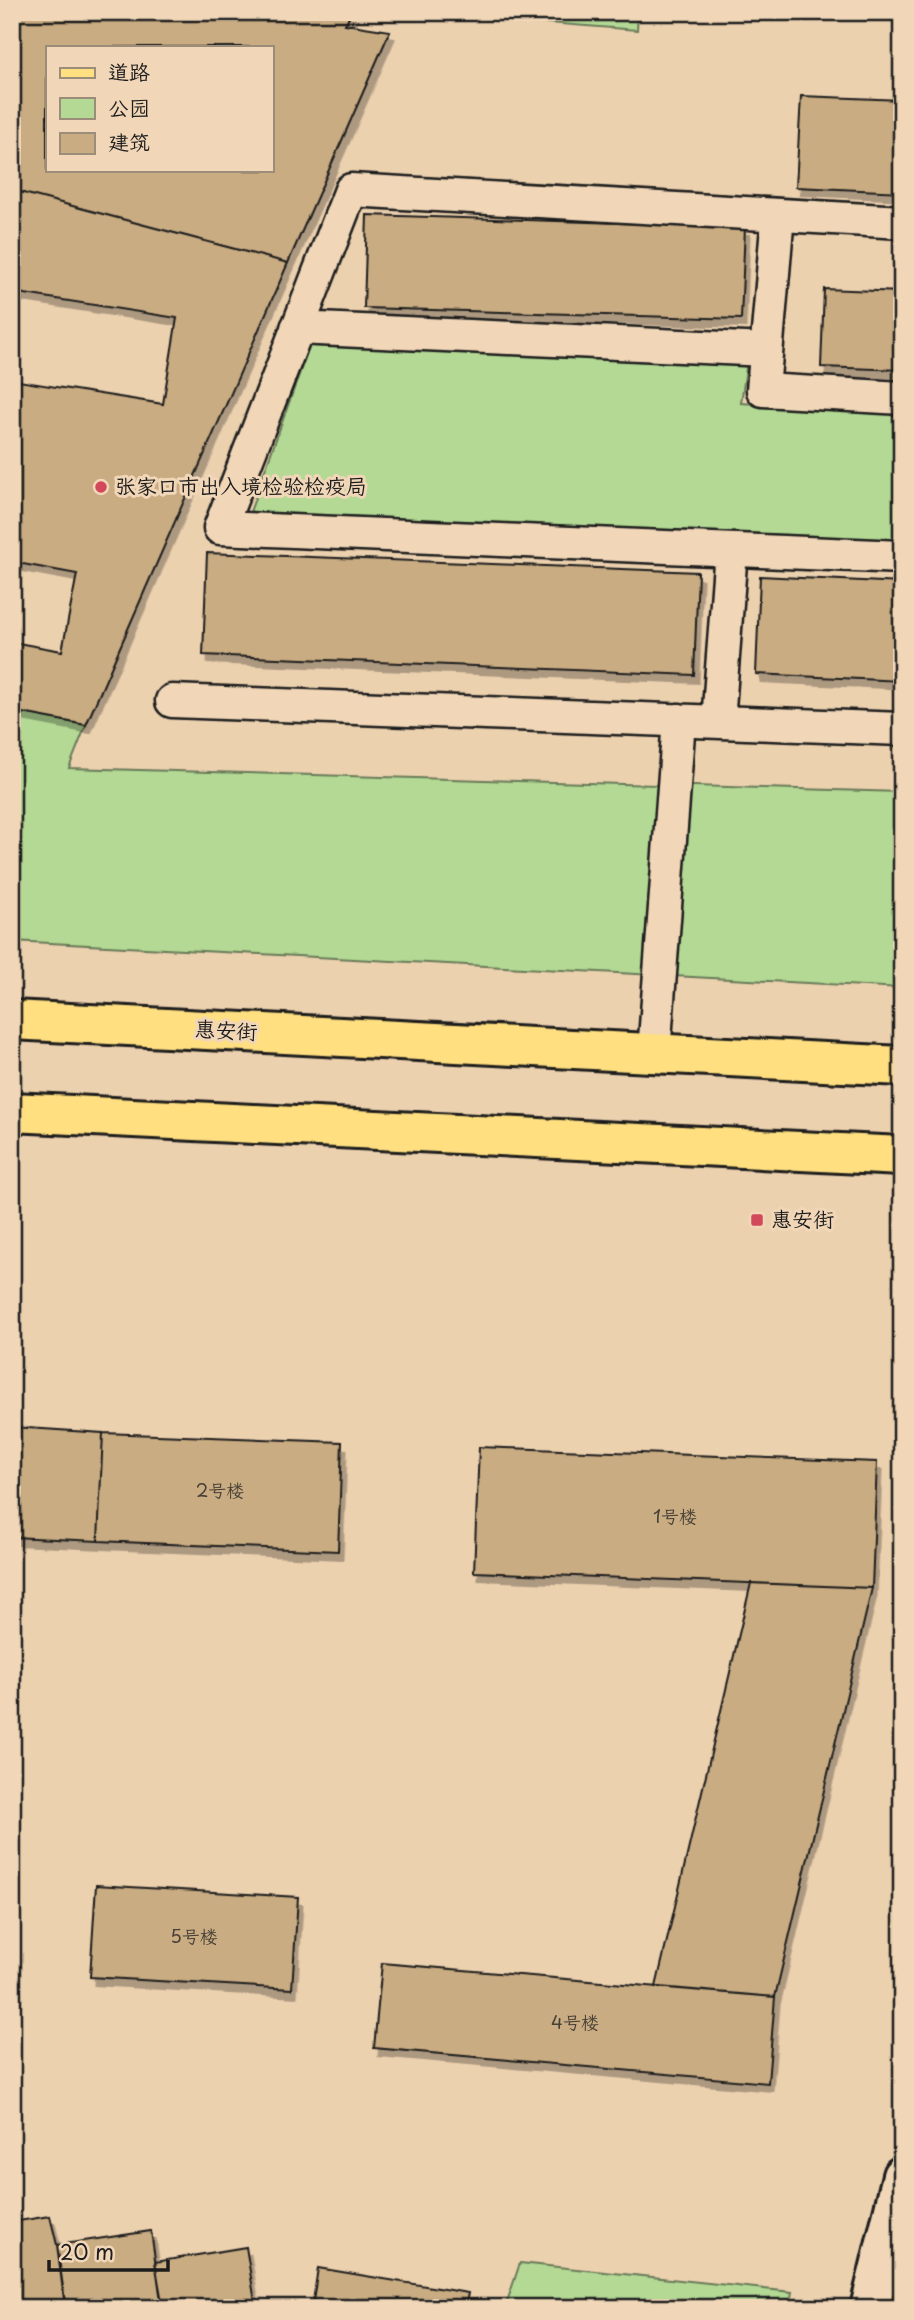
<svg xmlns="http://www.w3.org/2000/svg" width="914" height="2320" viewBox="0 0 914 2320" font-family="'Playpen Sans','LXGW WenKai TC',sans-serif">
<defs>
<filter id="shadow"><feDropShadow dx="4.5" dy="8" stdDeviation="0" flood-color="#0004"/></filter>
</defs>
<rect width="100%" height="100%" fill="#ecd1af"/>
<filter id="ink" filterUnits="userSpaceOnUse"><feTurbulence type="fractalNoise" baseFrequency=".0143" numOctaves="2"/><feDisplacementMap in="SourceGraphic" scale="14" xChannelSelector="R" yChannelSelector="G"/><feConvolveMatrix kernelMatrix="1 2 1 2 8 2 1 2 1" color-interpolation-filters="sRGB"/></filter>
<g filter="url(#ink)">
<!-- green -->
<path fill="#b3d994" stroke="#687a58" stroke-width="2" d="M405 12H638L637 30Z
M310 344 747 361 741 403 902 414V541L250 512Z
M12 711 86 725 69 768 902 792V988L12 941Z
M520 2263 792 2292 789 2308H505Z"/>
<!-- building -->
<path fill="#c9ac82" stroke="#1c1c1c" stroke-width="2" fill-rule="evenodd" filter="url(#shadow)" d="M12 12H352L345 24 390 31 288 263 12 190ZM47 47H271V170H47Z
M801 96 902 100V192L796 187Z
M12 190 288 263 86 725 12 711Z
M367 215 745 227 741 319 364 308Z
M824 289 902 292V370L821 367Z
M12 292 177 318 163 404 12 380Z
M207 553 698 572 694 675 203 655Z
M12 562 77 574 62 651 12 642Z
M760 576 902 583V681L756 674Z
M12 1427 103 1433 98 1541 12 1537Z
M103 1433 342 1442 338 1551 98 1541Z
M479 1447 877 1462 872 1588 474 1572Z
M751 1583 872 1588 775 1997 656 1987Z
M96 1885 298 1897 292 1989 90 1977Z
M382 1963 775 1997 768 2083 374 2048Z
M50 2216 57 2245 65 2307 12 2308V2222Z
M151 2231 162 2308H66L57 2245Z
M246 2247 256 2308H163L155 2262Z
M318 2268 468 2293 465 2308H312Z"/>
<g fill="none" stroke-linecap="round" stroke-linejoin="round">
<defs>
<path id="minor" d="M778 215 763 390 902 398
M902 222 351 190 220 528 902 557
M297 328 766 350
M172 701 902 729
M718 722 731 550
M654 1053 679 720"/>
<path id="secondary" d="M870 2308 902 2176"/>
<path id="primary" d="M12 1020 902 1066
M12 1112 902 1156"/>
</defs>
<!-- minor casing -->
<use href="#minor" stroke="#1c1c1c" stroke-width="37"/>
<!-- secondary casing -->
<use href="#secondary" stroke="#1c1c1c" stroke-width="44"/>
<!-- primary casing -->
<use href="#primary" stroke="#1c1c1c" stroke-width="44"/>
<!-- minor -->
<use href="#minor" stroke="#f1d7b8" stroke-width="32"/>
<!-- secondary -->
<use href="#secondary" stroke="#f1d7b8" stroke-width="38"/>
<!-- primary -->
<use href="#primary" stroke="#ffdf80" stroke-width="38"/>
</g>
</g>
<!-- markers -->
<g fill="#d1495b" stroke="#f1d7b8" stroke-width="2.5">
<circle cx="101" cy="487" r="7"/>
<rect x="750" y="1213" width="14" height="14" rx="3.5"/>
</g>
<g text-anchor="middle" stroke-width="6" stroke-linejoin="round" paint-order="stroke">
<!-- number labels -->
<g font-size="18" fill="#474036">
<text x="220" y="1497">2号楼</text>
<text x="675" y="1523">1号楼</text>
<text x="194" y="1943">5号楼</text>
<text x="575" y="2029">4号楼</text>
</g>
<!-- poi labels -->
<g font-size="21" fill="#1c1c1c" stroke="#f1d7b8" text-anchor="start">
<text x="115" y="494">张家口市出入境检验检疫局</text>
<text x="771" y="1227">惠安街</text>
</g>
<!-- street labels -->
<g font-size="21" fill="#1c1c1c" stroke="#f1d7b8">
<text transform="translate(226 1031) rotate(3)" y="7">惠安街</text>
</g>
</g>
<!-- margin -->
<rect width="914" height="2320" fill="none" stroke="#f1d7b8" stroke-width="42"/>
<rect x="21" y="21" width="872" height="2278" fill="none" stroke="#1c1c1c" stroke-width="2.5" filter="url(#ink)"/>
<!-- legend -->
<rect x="46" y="46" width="228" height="126" fill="#f1d7b8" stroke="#9c8c7a" stroke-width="2"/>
<rect x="60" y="68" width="35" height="10" fill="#ffdf80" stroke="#9c8c7a" stroke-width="2"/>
<text x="108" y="80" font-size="21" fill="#1c1c1c">道路</text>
<rect x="60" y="98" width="35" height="21" fill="#b3d994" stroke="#9c8c7a" stroke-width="2"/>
<text x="108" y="116" font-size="21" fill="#1c1c1c">公园</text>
<rect x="60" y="133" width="35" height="21" fill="#c9ac82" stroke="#9c8c7a" stroke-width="2"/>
<text x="108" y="150" font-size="21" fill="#1c1c1c">建筑</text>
<!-- scale -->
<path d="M49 2260v10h119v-10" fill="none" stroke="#1c1c1c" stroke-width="3.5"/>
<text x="60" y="2260" font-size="21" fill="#1c1c1c" stroke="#f1d7b8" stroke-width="5" paint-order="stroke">20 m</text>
</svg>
